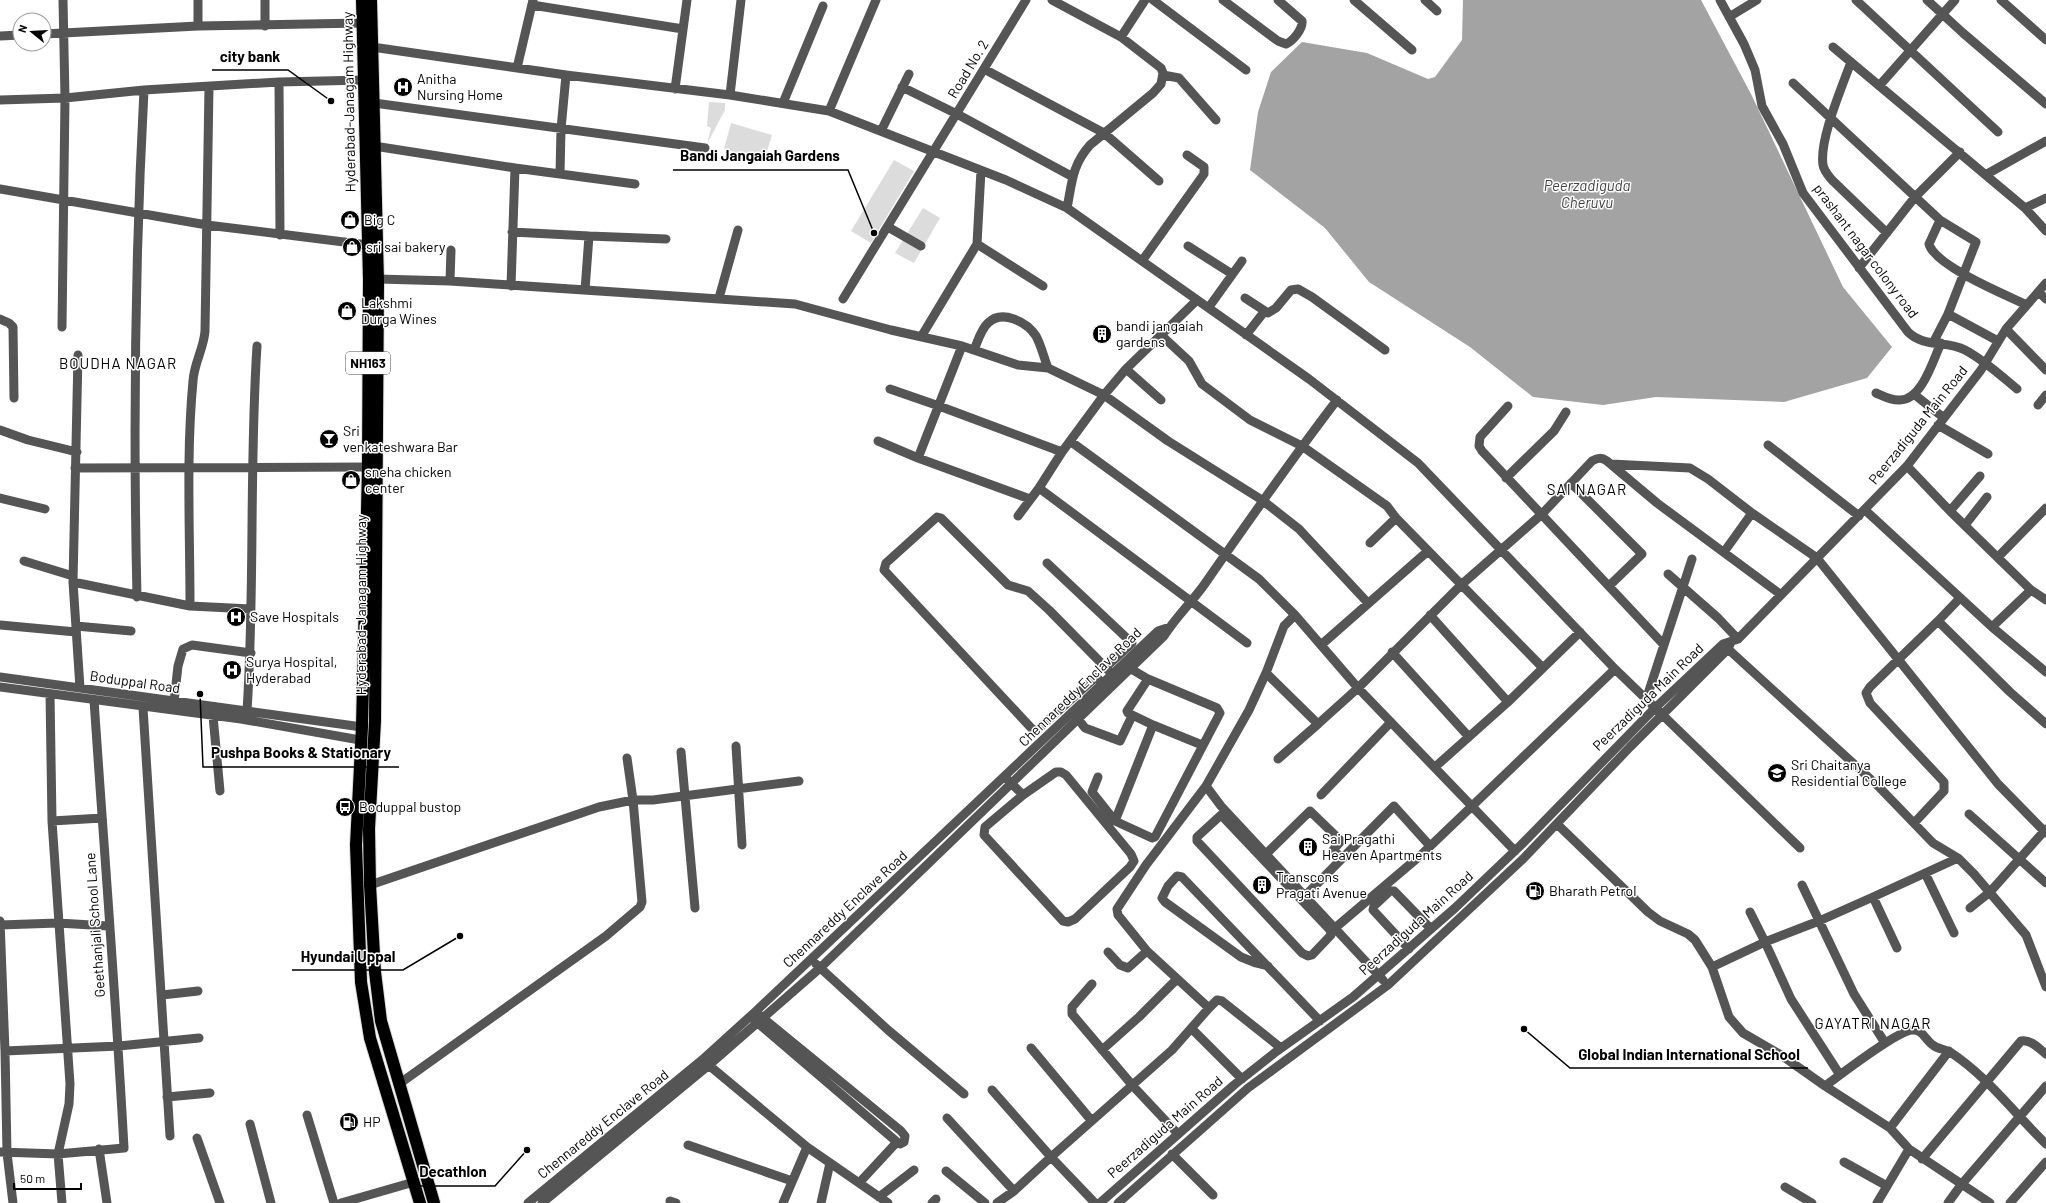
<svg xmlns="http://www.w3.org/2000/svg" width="2046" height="1203" viewBox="0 0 2046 1203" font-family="Barlow,sans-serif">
<rect width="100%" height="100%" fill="#fff"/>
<!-- green -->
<path fill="#dcdcdc" d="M709 102 725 103V110L707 144 711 128 707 126Z
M731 123 772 135 764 161 724 149Z
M894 160 914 171 871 243 851 231Z
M923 208 940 218 914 263 895 253Z"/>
<!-- water -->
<path fill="#a3a3a3" d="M1463 0H1701L1751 94 1843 287 1892 347 1867 378 1784 402 1656 397 1603 405 1533 397 1470 347 1369 282 1325 228 1250 170 1258 112 1271 72 1302 42 1367 53 1428 79 1435 77 1462 40Z"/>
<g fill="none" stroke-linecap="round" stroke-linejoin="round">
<defs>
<path id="highway" d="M362 0 369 280 368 467 362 727 356 845 361 982 370 1038 420 1203
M371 0 378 282 375 721 369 829 370 885 375 972 381 1021 434 1203"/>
</defs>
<!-- highway casing -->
<use href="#highway" stroke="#dbdbdb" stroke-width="14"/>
<!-- minor -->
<path stroke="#555" stroke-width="9" d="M198 0V26
M1052 0 1121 37 1161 68 1163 73 1161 84 1153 93 1090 145C1072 165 1072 183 1067 208
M1153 0 1246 70
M1223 0 1278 41 1286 44C1293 41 1303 29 1302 21L1278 0
M1354 0 1412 50
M1425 0 1437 11
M1720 0 1744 44 1755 70 1762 106 1783 144 1803 193 1908 332C1924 348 1946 340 1965 350 1984 360 2000 375 2017 389
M1856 0 1998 132
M1927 0 1963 33 2046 104
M2001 0 2046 40
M532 5 683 29
M1729 17 1757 0
M265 26V0
M44 34 198 26 362 23
M0 36 20 35
M1121 37 1145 0
M372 47 566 75 730 95 829 111 1006 180 1067 208 1309 379 1418 463 1615 669 1800 848
M1833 47 2025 208 2046 231
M1851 62C1842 87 1819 140 1823 165 1824 171 1828 175 1832 180L1887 233
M517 68 533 0
M984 69 1104 133 1159 181
M1163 75 1179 78 1216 120
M279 82 280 235
M1793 83 1940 220 1976 242 1948 314 1933 343
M1879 86 1955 0
M902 87 957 114 1073 177
M675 89 687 0
M730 95 741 0
M0 100 65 98 144 90 279 82 365 80
M374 103 705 148
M783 103 823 6
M829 111 876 0
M881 131 909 74
M374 146 515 168 511 286
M515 168 635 184
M560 174 561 129 566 75
M1987 174 2046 141
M0 189 207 225 368 245
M2025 208 2046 198
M1940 220 1929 244C1935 266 2006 295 2027 305
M888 227 921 246
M512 232 589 236
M977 244 1043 286
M1188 246 1232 274
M1142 261 1204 174V167L1187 155
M1859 268 1915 197 1960 152
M378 279 450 281 795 304 891 330 962 346
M450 281 451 250
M585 290 589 236 666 239
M2039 292 2046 299
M719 298 738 230
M1245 298 1268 313 1276 308 1291 290 1298 289 1312 297 1385 350
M843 299 1026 0
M1209 307 1242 261
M1948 314 1998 341
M0 319 9 323 13 327 14 398
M62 327 65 98 63 0
M2006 329 2046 370
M1161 335 1189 361 1202 384 1250 420 1302 446 1387 506 1396 518
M1246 335 1264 312
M921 337 977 244 981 170
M974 350C978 341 981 329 988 323 1002 309 1027 322 1036 336 1041 345 1044 358 1048 368
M78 355 73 582 80 688
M1126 369 1161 400
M890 389 939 406 1062 452
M1876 393C1883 396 1892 401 1900 400 1922 400 1933 360 1941 343
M1915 395 1944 418
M2038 405 2046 395
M1508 406 1480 437 1479 446 1482 451 1664 645
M1938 425 1988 454
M0 430 28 440 77 452
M878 441 918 458 1030 499
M1070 441 1259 579 1295 615 1358 688 1515 851
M1768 445 1859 516
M918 458 962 346 1018 365 1048 368 1104 395 1168 441 1262 500 1299 529 1367 602
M1611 464 1690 468 1708 479 1752 513 1817 558 1998 784 2046 833
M1907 466 1950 511 2031 590 2046 600
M75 468 368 467
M1506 478 1554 431 1566 412
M1571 483 1642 554 1609 586
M1039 488 1247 643
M0 498 45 509
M1865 510 1992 627 2046 672
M1950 511 1980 476
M1018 516 1039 488 1062 452 1104 395 1126 369 1196 301
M1965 525 1987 497
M1370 543 1396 518 1543 668
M1724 552 1752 513
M1998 557 2046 508
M24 561 73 576
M1047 563 1132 643 1105 668
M1668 574 1718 618 1738 639
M73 582 190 606 251 609
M137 597C133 427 135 259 144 90
M190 606C190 531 186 455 193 381 194 363 204 348 205 331L209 87
M1295 615 1284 626 1266 673 1249 710 1206 786 1221 806 1383 980
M1430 615 1508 702
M1938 621 2010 692 2046 724
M0 625 76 632
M76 626 131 631
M1992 627 2031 590
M1321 645 1428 551
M1728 649 1878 786 1933 843 1958 858 1974 874 2026 935 2046 987
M1392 652 1469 737
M1266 673 1318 724 1358 688 1461 585 1542 514 1592 461C1598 458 1601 457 1607 461L1657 503 1780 594
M0 677 362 727
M0 687 241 719 360 740
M1107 687 1096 677 1035 732 884 570 886 563 937 517 941 518 1008 585 1028 591 1049 610 1116 678
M50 694 52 821 70 1084 69 1104 58 1154 62 1203
M1646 700 1692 559
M174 702 178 666 183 649 192 645 251 653
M143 708 170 1136
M247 711C255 590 249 468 257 346
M213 716 220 791
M1078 719 1085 728 1120 741 1132 716
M1153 725 1202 745
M736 746 742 845
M681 752 695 908
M1278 759 1318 724
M1435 767 1508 702 1580 632
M1098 777 1092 792 1115 821 1153 725 1128 713 1127 711 1148 679 1126 666
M1007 779 1023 795 985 827 984 835 1063 921 1068 922 1075 919 1130 867 1134 861 1131 854 1066 775 1061 772H1056L1023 795
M1206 786 1146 865 1117 909 1118 915 1147 951 1209 1008 1217 1000 1222 1001 1281 1048
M1321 795 1391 722
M1969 814 2046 883
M1221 815 1330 930 1331 935 1312 955 1308 956 1302 953 1197 841V837Z
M52 821 102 818
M1115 821 1152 838 1155 837 1220 713 1217 708 1148 679
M1915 822 1944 791V782L1870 703 1866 693 1870 687 1938 621 1960 598
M1557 824 1648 912 1660 921 1688 934 1695 940 1712 967 1729 1017 1743 1033 1781 1055 1825 1086 1890 1128 1909 1149 1990 1203
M1266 854 1310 811 1341 841 1333 850 1342 858
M1925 873 1954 933
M370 885 599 807 633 800H653L799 781
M1802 885 1854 994 1885 1043
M1305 896 1394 806 1430 846
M1873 897 1897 948
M1970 908 1990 892 2046 829
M1750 912 1765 942 1791 999 1840 1075
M0 921 5 1051
M0 925 58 923 108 926
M1335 928 1421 855 1615 669
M1409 949 1373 910 1374 906 1390 891H1394L1431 929
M1108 952 1120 965 1128 968 1147 951
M816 964 888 1030 964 1094
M1268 966 1256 963 1241 957 1165 902 1162 898 1168 886 1177 876 1182 877 1320 1021
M1712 967 1765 942 1819 921 1873 897 1958 858
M1092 984 1072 1007V1014L1133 1086 1178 1134
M162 995 198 991
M752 1018 897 1142 900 1144 904 1142 905 1136 901 1131 758 1014
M1192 1029 1242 1079
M1031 1048 1091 1120
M1102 1050 1139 1017 1176 980
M705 1062 807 1147 888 1203
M399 1084 606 936 640 907 642 902 633 800 627 758
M1825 1086C1840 1075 1897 1031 1912 1030 1923 1029 1925 1040 1933 1045 1937 1049 1945 1049 1950 1052 1987 1076 2014 1113 2046 1144
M992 1090 1051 1157 1014 1191 997 1203
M167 1097 210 1093
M307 1115 334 1203
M947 1118 1014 1191
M250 1124 271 1203
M1890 1128 1949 1051
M197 1138 220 1203
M688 1145 792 1181
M99 1149 107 1203
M0 1152 58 1154 124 1148C116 999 104 849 94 700
M1172 1154 1213 1195
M1922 1159 2021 1041C2031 1039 2039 1049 2046 1054
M1844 1162 1887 1186
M946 1171 985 1203
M859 1183 897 1142
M1785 1187 1812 1203
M879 1197 914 1170
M670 1201 676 1203
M13 1203 7 1153 5 1051 119 1046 199 1038
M341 1203 414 1182
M528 1203 702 1060 755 1012 1158 631 1170 627
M542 1203 709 1065 820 968 1164 636C1175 618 1191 603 1204 585 1247 523 1291 460 1337 400
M783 1203 807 1147
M821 1203 830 1163
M932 1203 936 1199
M1095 1203 1051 1157 1172 1050 1209 1008
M1100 1203 1234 1085 1277 1051 1353 997 1455 908 1521 845 1655 708 1723 644 1738 639 1907 466 1981 370 2006 329 2046 283
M1118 1203 1248 1088 1388 985 1523 859 1630 747 1728 649 1731 642
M1877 1203 1909 1149
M1948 1203 1961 1185 2046 1086
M2010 1203 2046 1162"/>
<!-- highway -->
<use href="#highway" stroke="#000" stroke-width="12"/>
</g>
<!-- icons -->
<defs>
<symbol id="hospital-disc" viewBox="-11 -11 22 22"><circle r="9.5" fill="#000" stroke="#fff"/><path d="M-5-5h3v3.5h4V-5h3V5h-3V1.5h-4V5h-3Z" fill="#fff"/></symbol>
<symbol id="shop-disc" viewBox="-11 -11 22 22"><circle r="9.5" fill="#000" stroke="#fff"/><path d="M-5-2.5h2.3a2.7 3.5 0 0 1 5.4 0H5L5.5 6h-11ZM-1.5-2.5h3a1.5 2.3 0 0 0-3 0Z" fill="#fff"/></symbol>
<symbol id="building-disc" viewBox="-11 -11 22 22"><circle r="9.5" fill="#000" stroke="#fff"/><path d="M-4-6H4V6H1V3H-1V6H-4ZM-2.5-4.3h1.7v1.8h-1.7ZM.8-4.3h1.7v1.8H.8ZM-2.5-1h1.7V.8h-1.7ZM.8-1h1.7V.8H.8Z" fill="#fff"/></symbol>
<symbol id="bar-disc" viewBox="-11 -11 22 22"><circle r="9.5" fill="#000" stroke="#fff"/><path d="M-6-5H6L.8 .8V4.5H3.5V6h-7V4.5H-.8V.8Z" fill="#fff"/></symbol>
<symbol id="university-disc" viewBox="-11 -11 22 22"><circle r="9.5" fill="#000" stroke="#fff"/><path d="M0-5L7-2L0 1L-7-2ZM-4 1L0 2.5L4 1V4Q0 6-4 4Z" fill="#fff"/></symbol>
<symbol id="bus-disc" viewBox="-11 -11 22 22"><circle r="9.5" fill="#000" stroke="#fff"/><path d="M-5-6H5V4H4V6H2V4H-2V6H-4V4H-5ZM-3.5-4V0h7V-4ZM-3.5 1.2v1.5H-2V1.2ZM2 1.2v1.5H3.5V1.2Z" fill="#fff"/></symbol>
<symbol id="fuel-disc" viewBox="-11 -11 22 22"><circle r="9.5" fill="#000" stroke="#fff"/><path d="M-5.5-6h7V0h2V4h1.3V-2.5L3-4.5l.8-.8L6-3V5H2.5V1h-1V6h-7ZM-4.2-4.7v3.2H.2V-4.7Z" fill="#fff"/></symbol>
</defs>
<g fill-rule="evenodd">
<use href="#hospital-disc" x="392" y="76" width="22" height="22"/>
<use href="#shop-disc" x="339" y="209" width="22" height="22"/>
<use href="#shop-disc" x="341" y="236" width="22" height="22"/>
<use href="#shop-disc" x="336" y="300" width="22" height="22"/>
<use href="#building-disc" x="1091" y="323" width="22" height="22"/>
<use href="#bar-disc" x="318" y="428" width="22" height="22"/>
<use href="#shop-disc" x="340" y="469" width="22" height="22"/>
<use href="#hospital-disc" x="225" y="606" width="22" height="22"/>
<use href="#hospital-disc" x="221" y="659" width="22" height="22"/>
<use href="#university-disc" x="1766" y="762" width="22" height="22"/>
<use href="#bus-disc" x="334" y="796" width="22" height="22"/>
<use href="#building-disc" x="1297" y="836" width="22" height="22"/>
<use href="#building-disc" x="1251" y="874" width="22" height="22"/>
<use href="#fuel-disc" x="1524" y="880" width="22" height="22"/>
<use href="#fuel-disc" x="338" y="1111" width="22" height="22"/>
</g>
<g text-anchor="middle" stroke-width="3" stroke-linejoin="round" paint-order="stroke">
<!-- shield labels -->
<rect fill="#fff" stroke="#4c4c4c" stroke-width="1" x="346" y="352" width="44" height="22" rx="3"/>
<g font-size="13" font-weight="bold" fill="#000">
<text x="368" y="368">NH163</text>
</g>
<!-- street labels -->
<g font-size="14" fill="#000" stroke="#fff">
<text transform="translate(968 69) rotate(-59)" y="5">Road No. 2</text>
<text transform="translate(349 102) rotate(-91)" y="5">Hyderabad-Janagam Highway</text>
<text transform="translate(1866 251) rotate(53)" y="5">prashant nagar colony road</text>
<text transform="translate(1918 425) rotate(-51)" y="5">Peerzadiguda Main Road</text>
<text transform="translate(361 605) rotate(-90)" y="5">Hyderabad-Janagam Highway</text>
<text transform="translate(135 682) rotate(8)" y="5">Boduppal Road</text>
<text transform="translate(1080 687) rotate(-44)" y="5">Chennareddy Enclave Road</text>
<text transform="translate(1648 697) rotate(-44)" y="5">Peerzadiguda Main Road</text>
<text transform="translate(845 909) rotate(-43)" y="5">Chennareddy Enclave Road</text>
<text transform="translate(1416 923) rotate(-42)" y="5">Peerzadiguda Main Road</text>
<text transform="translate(95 925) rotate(-94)" y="5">Geethanjali School Lane</text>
<text transform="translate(603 1124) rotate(-39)" y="5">Chennareddy Enclave Road</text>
<text transform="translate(1165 1127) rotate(-41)" y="5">Peerzadiguda Main Road</text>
</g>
<!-- poi labels -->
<g font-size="14" fill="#000" stroke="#fff" text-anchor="start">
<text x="417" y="84">Anitha<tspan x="417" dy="16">Nursing Home</tspan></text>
<text x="364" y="225">Big C</text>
<text x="366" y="252">sri sai bakery</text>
<text x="361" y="308">Lakshmi<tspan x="361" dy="16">Durga Wines</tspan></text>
<text x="1116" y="331">bandi jangaiah<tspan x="1116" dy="16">gardens</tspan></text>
<text x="343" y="436">Sri<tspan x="343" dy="16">venkateshwara Bar</tspan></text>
<text x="365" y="477">sneha chicken<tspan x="365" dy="16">center</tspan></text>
<text x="250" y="622">Save Hospitals</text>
<text x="246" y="667">Surya Hospital,<tspan x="246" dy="16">Hyderabad</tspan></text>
<text x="1791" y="770">Sri Chaitanya<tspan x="1791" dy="16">Residential College</tspan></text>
<text x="359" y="812">Boduppal bustop</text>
<text x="1322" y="844">Sai Pragathi<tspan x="1322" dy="16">Heaven Apartments</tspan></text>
<text x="1276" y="882">Transcons<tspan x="1276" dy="16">Pragati Avenue</tspan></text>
<text x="1549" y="896">Bharath Petrol</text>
<text x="363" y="1127">HP</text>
</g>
<!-- water labels -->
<g font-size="15" font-style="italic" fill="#444" stroke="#fff">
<text x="1587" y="191">Peerzadiguda<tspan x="1587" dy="17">Cheruvu</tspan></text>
</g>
<!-- neighbourhood labels -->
<g font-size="15" letter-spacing="1" fill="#000" stroke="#fff">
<text x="118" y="369">BOUDHA NAGAR</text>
<text x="1587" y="495">SAI NAGAR</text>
<text x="1873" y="1029">GAYATRI NAGAR</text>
</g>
</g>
<!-- callouts -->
<path fill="none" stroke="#000" stroke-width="1.5" d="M331 101L288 70H212M874 233L848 170H673M200 694L203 767H399M460 936L403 970H292M1524 1029L1570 1068H1808M527 1150L495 1186H411"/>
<g fill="#000" stroke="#fff" stroke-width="1.5">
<circle cx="331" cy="101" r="4"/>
<circle cx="874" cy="233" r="4"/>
<circle cx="200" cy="694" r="4"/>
<circle cx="460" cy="936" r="4"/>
<circle cx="1524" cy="1029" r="4"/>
<circle cx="527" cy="1150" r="4"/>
</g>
<g font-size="15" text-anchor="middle" font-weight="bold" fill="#000" stroke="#fff" stroke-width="3" stroke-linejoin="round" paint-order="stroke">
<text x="250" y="62">city bank</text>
<text x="760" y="161">Bandi Jangaiah Gardens</text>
<text x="301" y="758">Pushpa Books &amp; Stationary</text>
<text x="348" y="962">Hyundai Uppal</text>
<text x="1689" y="1060">Global Indian International School</text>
<text x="453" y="1177">Decathlon</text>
</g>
<!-- north arrow -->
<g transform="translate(32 32) rotate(288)"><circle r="19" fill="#ffffff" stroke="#999999"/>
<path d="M0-3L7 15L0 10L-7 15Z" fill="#000000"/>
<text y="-6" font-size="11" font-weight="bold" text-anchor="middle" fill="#000000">N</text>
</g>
<!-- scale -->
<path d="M14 1183v6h67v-6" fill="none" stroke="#000000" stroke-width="2"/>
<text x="20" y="1183" font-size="12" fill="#000000" stroke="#ffffff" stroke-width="3" paint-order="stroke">50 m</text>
</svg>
